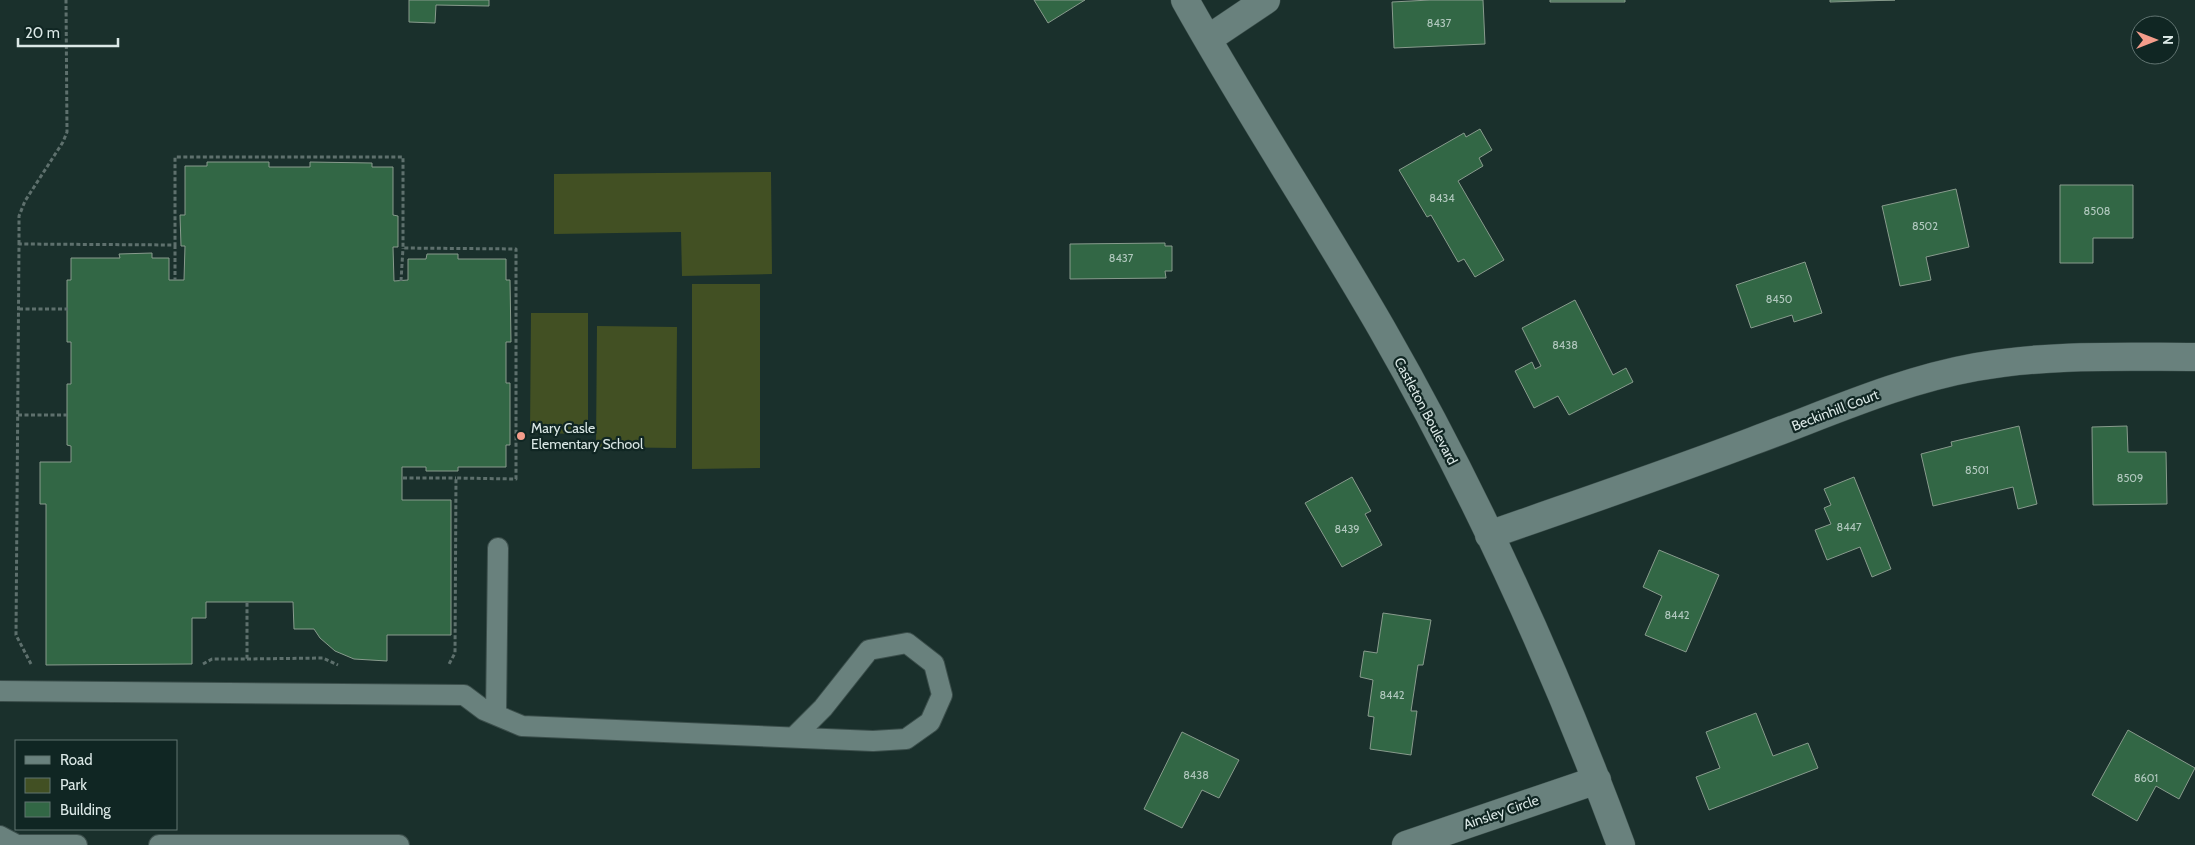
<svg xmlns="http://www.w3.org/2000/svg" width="2195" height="845" viewBox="0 0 2195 845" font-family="Cabin,sans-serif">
<rect width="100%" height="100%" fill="#1a302c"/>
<!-- green -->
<path fill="#425023" d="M771 172 772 274 682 276 681 232 554 234V174Z
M692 284H760V468L692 469Z
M531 313H588V434L530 433Z
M597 326 677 327 676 448 596 447Z"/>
<!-- building -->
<path fill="#326745" stroke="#889b8d" d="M409 0H489V6L436 5 435 23 409 22Z
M1034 0H1085L1048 23Z
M1430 0H1483L1485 44 1394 48 1392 2Z
M1550 0H1625V2H1550Z
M1830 0H1895L1830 2Z
M1480 129 1492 150 1479 158 1483 166 1458 181 1504 260 1475 277 1464 259 1458 262 1431 215 1427 217 1399 170 1464 133 1466 137Z
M207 162H269V167H310V162L372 163V167H393V215L398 216V247H393L394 281 408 280V259H426L427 254H458V259H506V280H510L511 342H506V383H510V445H506V467H458V471H426V467H402V500H451V635H387V661L354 659 335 651 320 638 314 629H294L293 602H206V618H192V664L46 665V504H40V462H71V446L67 445V384H71V342H67V280H71V258H120L119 254 152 253V258H169V280H184L185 246H181L180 215H185V166H207Z
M2060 185H2133V238H2093V263H2060Z
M1956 189 1969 247 1926 257 1931 280 1900 286 1882 206Z
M1165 243V246H1172V271H1165L1166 278 1070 279V244Z
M1805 262 1822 313 1794 322 1792 315 1751 328 1736 285Z
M1575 300 1613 375 1626 368 1633 382 1569 415 1558 396 1534 408 1515 371 1532 362 1535 369 1541 366 1522 328Z
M2019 426 2037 504 2018 509 2013 487 1933 506 1921 454 1952 446 1951 442Z
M2127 426 2128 452H2166L2167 504 2093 505 2092 427Z
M1352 477 1371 511 1365 514 1382 545 1342 567 1305 503Z
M1854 477 1891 569 1872 577 1860 547 1827 560 1815 530 1831 524 1824 508 1831 505 1824 489Z
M1659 550 1719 575 1686 652 1645 635 1662 596 1643 587Z
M1383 613 1431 620 1423 665H1418L1411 711H1417L1411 755 1370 749 1374 717 1368 716 1373 680 1360 677 1364 651 1377 653Z
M1756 713 1773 756 1808 743 1818 768 1709 810 1696 777 1720 768 1706 732Z
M2128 730 2195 768 2179 799 2156 786 2137 821 2092 795Z
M1182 732 1239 760 1219 798 1202 790 1182 828 1144 809Z"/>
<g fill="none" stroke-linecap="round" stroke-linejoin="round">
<defs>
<path id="lane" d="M0 691 464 695 484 710 522 726 873 741 906 739 930 722 942 695 934 664 907 643 869 650 823 708 794 737
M496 715 498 548
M0 836 17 845H77
M159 845H399"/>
<path id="street" d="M1185 0C1247 111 1318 218 1382 329 1476 493 1555 667 1621 845
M1208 39 1266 0
M1489 535C1577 504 1666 474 1753 441 1827 414 1898 381 1976 367 2048 354 2122 357 2195 357
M1406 845 1597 780"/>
</defs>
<!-- lane casing -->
<use href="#lane" stroke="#3b4e4b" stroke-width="22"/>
<!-- street casing -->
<use href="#street" stroke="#3b4e4b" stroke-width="29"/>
<!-- path -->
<path stroke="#5e706d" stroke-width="3" stroke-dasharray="4 2.5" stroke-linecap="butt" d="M19 244V216L25 201 63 142 67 132 66 0
M175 245V280
M401 281 403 248
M19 309H68
M18 415H67
M403 478H456
M247 659 323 658 338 665
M31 664 16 635 19 244 175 245V157H403V248L516 249V479L456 478 455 653 448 666
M203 664 212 659H247V602"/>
<!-- lane -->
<use href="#lane" stroke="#69817d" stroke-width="20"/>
<!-- street -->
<use href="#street" stroke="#69817d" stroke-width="28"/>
</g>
<!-- markers -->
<circle fill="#f49d8b" stroke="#102623" stroke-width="2" cx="521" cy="436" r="5"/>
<g text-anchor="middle" stroke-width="4.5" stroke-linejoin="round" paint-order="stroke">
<!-- number labels -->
<g font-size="11" fill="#b1c8be">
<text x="1439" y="27">8437</text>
<text x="1442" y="202">8434</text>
<text x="2097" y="215">8508</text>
<text x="1925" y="230">8502</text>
<text x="1121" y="262">8437</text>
<text x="1779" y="303">8450</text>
<text x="1565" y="349">8438</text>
<text x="1977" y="474">8501</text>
<text x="2130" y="482">8509</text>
<text x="1849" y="531">8447</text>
<text x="1347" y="533">8439</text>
<text x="1677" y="619">8442</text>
<text x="1392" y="699">8442</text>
<text x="1196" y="779">8438</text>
<text x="2146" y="782">8601</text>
</g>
<!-- street labels -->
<g font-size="14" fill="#dbe8e6" stroke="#102623">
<text transform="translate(1835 410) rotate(-21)" y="5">Beckinhill Court</text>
<text transform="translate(1426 411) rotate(62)" y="5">Castleton Boulevard</text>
<text transform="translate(1501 812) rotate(-19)" y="5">Ainsley Circle</text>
</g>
<!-- poi labels -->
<g font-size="14" fill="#dbe8e6" stroke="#102623" text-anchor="start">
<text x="531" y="433">Mary Casle<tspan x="531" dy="16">Elementary School</tspan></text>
</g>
</g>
<!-- legend -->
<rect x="15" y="740" width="162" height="90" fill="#102623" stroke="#617471"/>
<rect x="25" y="756" width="25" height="8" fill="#69817d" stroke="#617471"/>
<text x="60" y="765" font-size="15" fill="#dbe8e6">Road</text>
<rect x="25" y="778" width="25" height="15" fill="#425023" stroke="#617471"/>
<text x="60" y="790" font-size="15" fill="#dbe8e6">Park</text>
<rect x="25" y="802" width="25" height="15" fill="#326745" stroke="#617471"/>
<text x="60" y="815" font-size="15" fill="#dbe8e6">Building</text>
<!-- north arrow -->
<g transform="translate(2155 40) rotate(90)"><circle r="24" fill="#102623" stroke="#617471"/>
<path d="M0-4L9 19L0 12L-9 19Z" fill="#f49d8b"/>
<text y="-8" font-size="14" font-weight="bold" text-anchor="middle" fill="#dbe8e6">N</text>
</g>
<!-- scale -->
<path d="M18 38v8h100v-8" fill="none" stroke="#dbe8e6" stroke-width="2.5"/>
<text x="25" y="38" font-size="15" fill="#dbe8e6" stroke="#102623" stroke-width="4" paint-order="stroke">20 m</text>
</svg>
